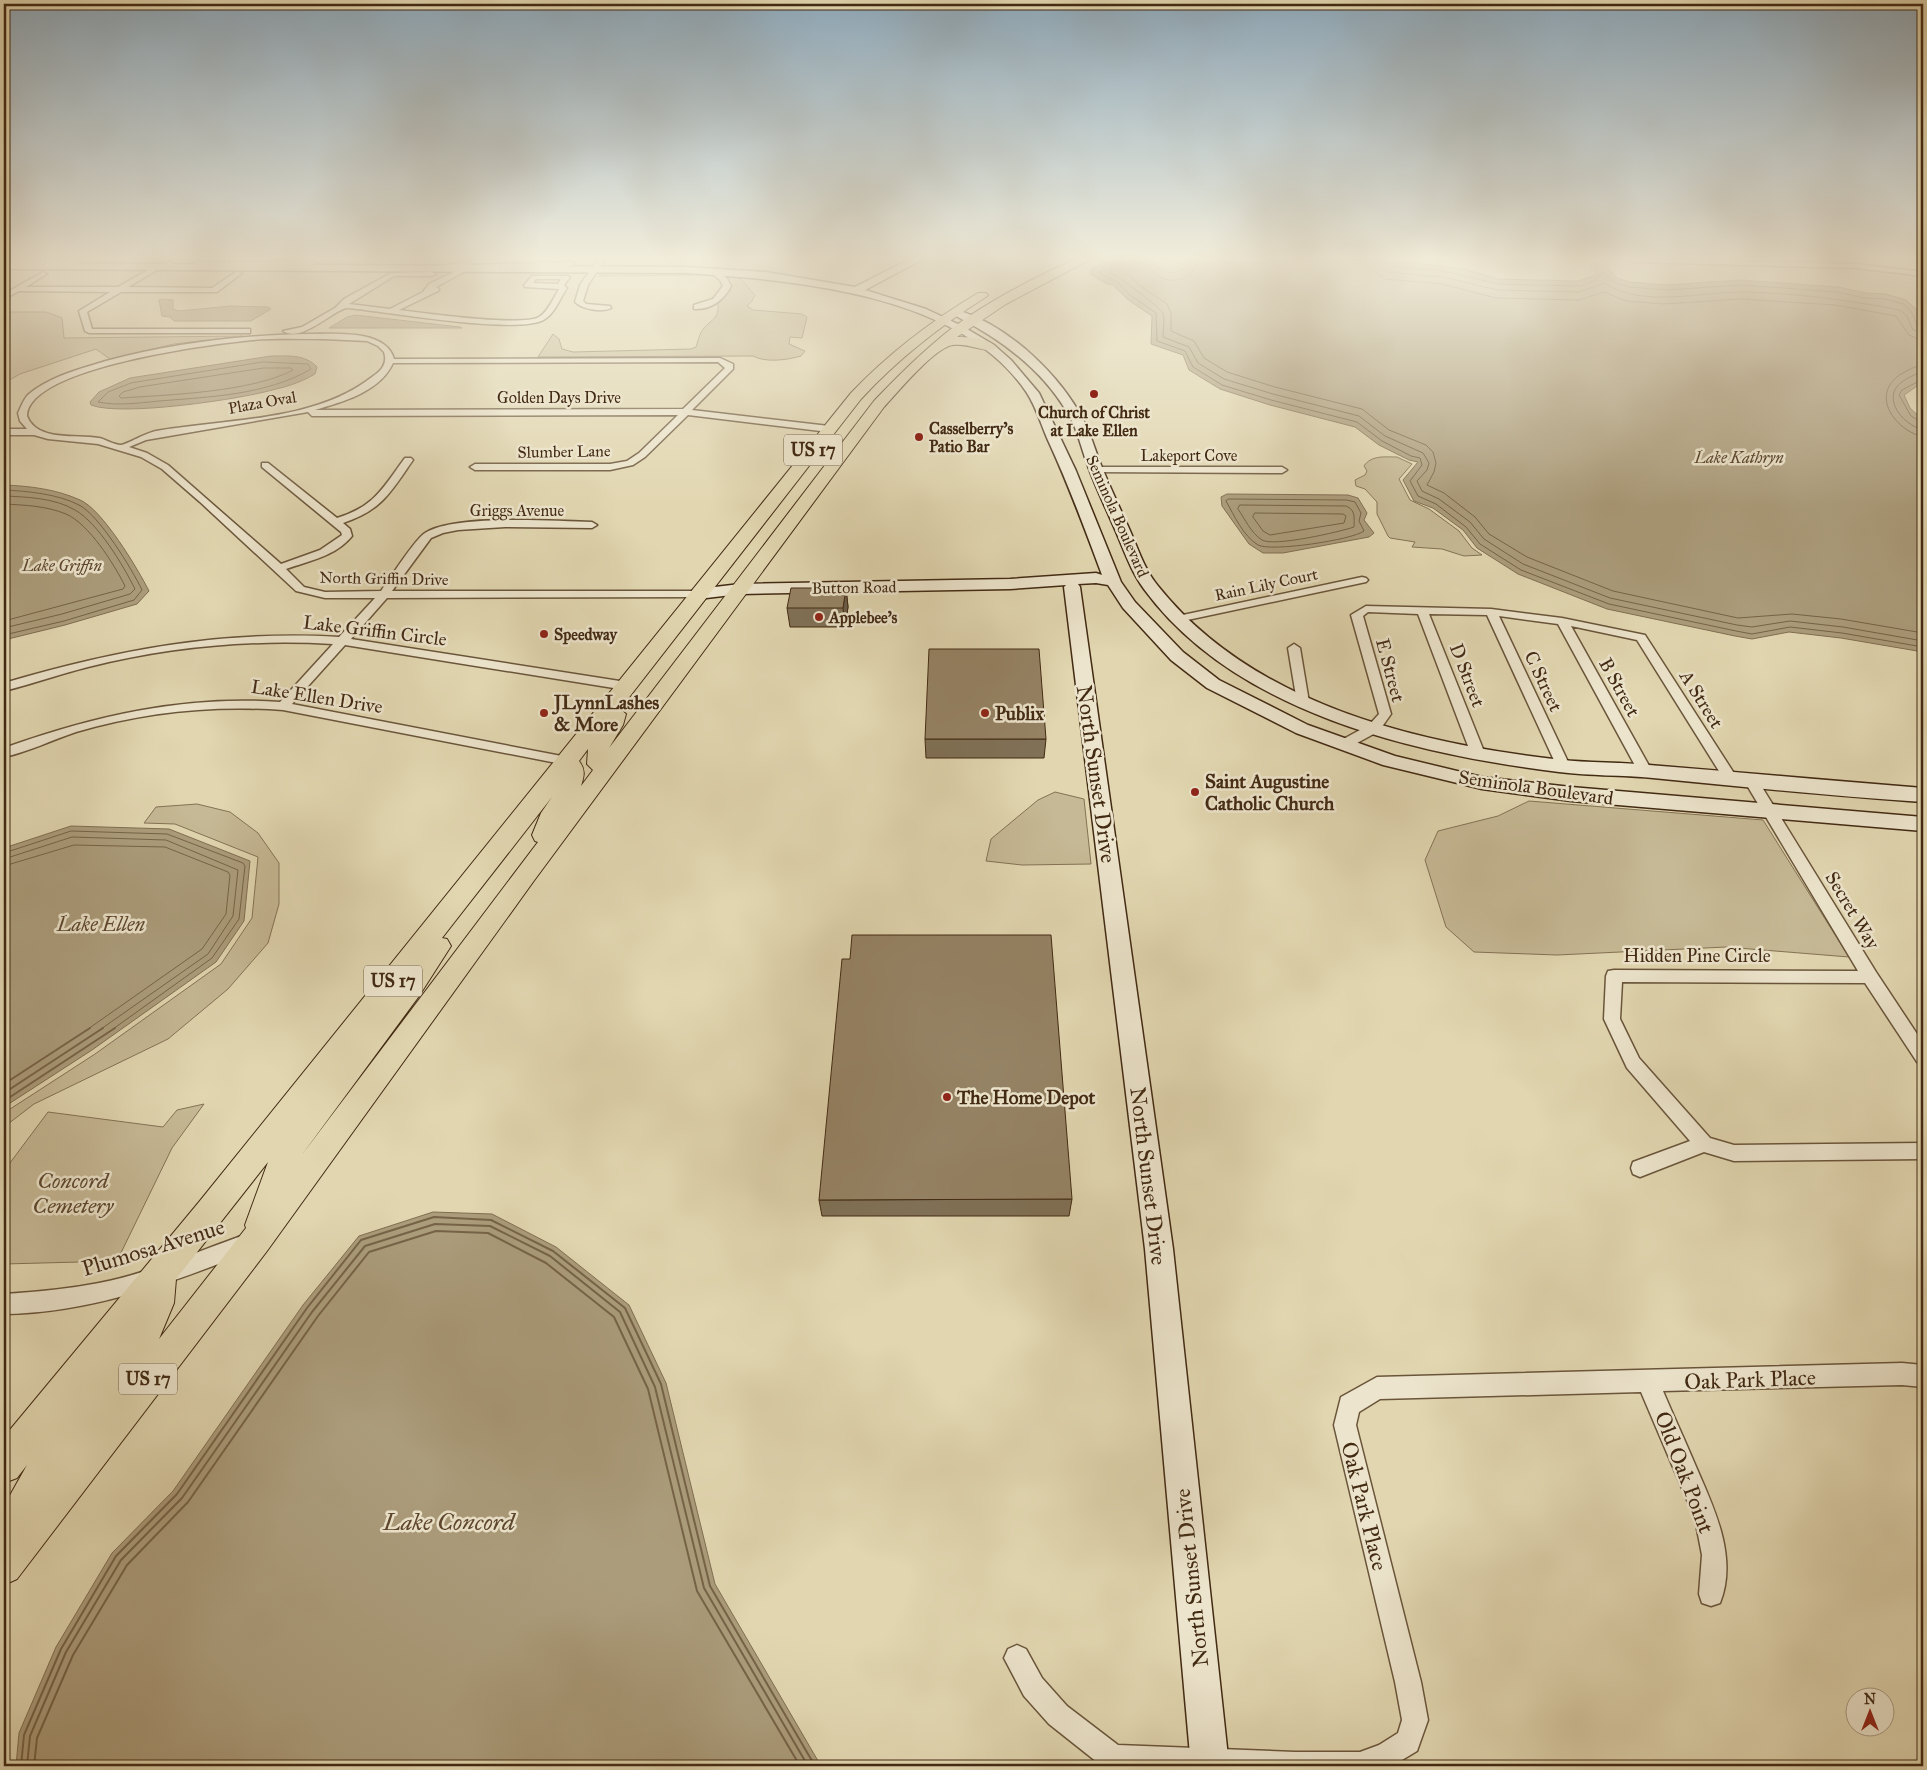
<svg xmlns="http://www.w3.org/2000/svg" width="1927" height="1770" viewBox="0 0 1927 1770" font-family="'IM FELL Great Primer',serif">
<rect width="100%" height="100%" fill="#e1d6b0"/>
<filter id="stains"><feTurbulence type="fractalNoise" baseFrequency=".004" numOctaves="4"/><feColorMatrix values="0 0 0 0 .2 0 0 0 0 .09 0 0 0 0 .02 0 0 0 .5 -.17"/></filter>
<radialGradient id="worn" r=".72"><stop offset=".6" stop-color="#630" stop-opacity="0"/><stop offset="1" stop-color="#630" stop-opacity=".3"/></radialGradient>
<!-- green -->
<path fill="#c6b995" stroke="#847254" d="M609 273 697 274 707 275 599 276Z
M728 277C744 275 745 286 755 295L752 301 747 306 753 310 802 314 807 317 802 338 790 337 789 344 805 351 801 356C787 360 766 363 753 356L538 357 553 334 559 339 562 349 573 352 691 349 696 347C698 341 700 332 704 328 713 318 719 319 718 304L726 295 731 284 726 279Z
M4 312H46L62 318 64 338 243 336 174 344 110 359 96 349 20 374 4 383Z
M1397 457 1412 464 1399 479 1410 500 1429 509 1459 531 1472 548 1482 555 1464 556 1442 549 1412 547 1415 542 1390 538 1388 536 1377 514V502L1365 489 1356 486 1355 480 1365 475 1367 471 1364 466C1371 455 1385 457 1397 457Z
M1055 792 1084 799 1091 864 1022 865 986 861 991 839 1038 800Z
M1529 801 1763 820 1849 957 1726 947 1557 955 1474 952 1446 927 1425 860 1438 831 1498 816Z
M197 804 230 812 258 833 279 863V904L268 943 228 989 168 1039 34 1104 4 1127V1113L95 1054 221 964 252 918 258 857 175 824 144 823 156 807Z
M204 1104 172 1148 117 1261 4 1264V1171L48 1112 163 1127 177 1110Z"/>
<!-- water -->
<path fill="#ab9c7b" stroke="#816e51" d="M1110 258H1156L1179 261 1195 258H1286L1410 262 1465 269 1498 279 1578 281 1595 275 1596 272 1589 267 1598 258H1609L1606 266 1617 278 1630 282 1666 285 1741 280 1838 287 1866 293 1886 294 1906 300 1917 310 1923 325V382L1904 395 1910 408 1923 420V652L1841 638 1789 632 1752 639 1735 636 1607 609 1518 574 1477 548 1463 530 1433 508 1414 501 1403 480 1418 462 1409 460 1379 445 1355 427 1270 405 1220 389 1189 370 1183 355 1151 344 1152 316 1127 299 1113 285 1107 284 1090 274 1093 267 1100 265 1103 260Z
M163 299 173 300V309L179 311 230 306 268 307 271 309 251 321H174L170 317 162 316 159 300Z
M355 315 460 327 462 328H329L347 317Z
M271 356C288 356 305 354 317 367L315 374C303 381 290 386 276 389 243 399 121 417 91 405L90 402 99 392 130 378Z
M4 485C29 486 56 489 80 500 102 509 138 569 149 591L137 604 65 625 4 640Z
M1227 494 1348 495 1358 498 1367 513 1364 520 1374 533 1369 537 1283 553H1263L1249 544 1222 506 1221 497Z
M71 826 169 829 250 861 244 921 216 962 92 1050 4 1107V848Z
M433 1212 492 1214 556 1247 629 1305 666 1383 715 1584 821 1766H16L19 1733 56 1647 112 1553 173 1491 303 1305 359 1236Z"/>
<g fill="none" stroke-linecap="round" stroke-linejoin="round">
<!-- shore-far1 -->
<path stroke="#766347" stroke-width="1" d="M1108 258 1107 263 1099 273 1116 281 1130 295 1156 313 1157 341 1185 351 1193 367 1222 385 1271 400 1357 422 1382 441 1411 456 1420 458 1422 465 1410 481 1418 496 1436 504 1466 527 1480 544 1521 570 1609 604 1736 631 1752 634 1790 627 1842 633 1923 647
M1114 258 1110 273C1117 275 1161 308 1163 313 1165 320 1163 330 1163 337L1189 347 1198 363 1224 379 1273 394 1359 416 1385 436 1423 453 1429 463 1427 470 1417 481 1422 491 1439 499 1470 522 1484 539 1523 564 1610 598 1737 625 1752 627 1790 621 1843 627 1923 641
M1122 258 1121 268 1139 285 1167 304 1171 313V331L1194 341 1204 358 1227 372 1275 387 1362 409 1389 430 1426 445 1433 452 1436 463 1434 472 1427 485 1444 493 1475 517 1489 534 1527 557 1613 591 1738 618 1792 614 1841 619 1923 633
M1146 258C1154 288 1192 288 1200 258
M1153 258 1157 268 1173 273 1189 268 1193 258
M1370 258 1374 271 1385 279 1442 284 1496 298 1579 300 1604 292 1626 301 1664 304 1741 299 1835 305 1896 316 1909 335 1923 341
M1378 258 1380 267 1387 272 1443 277 1498 290 1579 292 1604 283C1642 308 1699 292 1742 292 1795 293 1848 300 1900 310L1907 316 1913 330 1923 333
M1384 258 1385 263 1389 266 1444 271 1498 284 1533 285 1580 286 1596 280 1603 272 1615 283 1630 287 1666 290 1741 285 1837 292 1865 298 1885 299 1904 304 1912 313 1917 325 1923 327
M263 362 308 364 311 369C267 395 209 397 159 401 139 403 117 406 98 402L108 392 131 383Z
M1923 365C1914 366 1909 370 1901 374 1869 395 1895 430 1923 437
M264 368H291L293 370C252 392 168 395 121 398L119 396 123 392 140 387Z
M1923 372C1914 374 1897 382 1894 392 1889 409 1908 426 1923 430
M1923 379 1902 390 1899 395 1911 416 1923 423
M4 490C27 491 58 494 79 505 99 515 132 569 142 590L134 600 64 621 4 635
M4 496C27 497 55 498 75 510 98 523 123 565 135 589L130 594 62 614 4 628
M1229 499 1347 500 1355 502 1361 513 1359 521 1364 531C1352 540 1271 552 1258 545 1243 536 1234 515 1226 501Z
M4 504C24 505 47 506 66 514 89 524 114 564 125 586L123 589 4 621
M1240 505 1346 506C1356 510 1354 518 1354 527 1339 532 1274 547 1262 540 1251 533 1245 519 1238 509Z
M1255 513 1343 514 1346 516 1344 523 1270 535 1263 531 1253 517Z
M4 853 71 831 167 834 243 863 245 866 239 919 212 958 113 1029
M4 859 72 837 166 840 238 870 233 916 208 954 101 1029
M4 866 74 845 165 847 228 872 230 875 226 914 202 949 88 1029"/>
<!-- shore -->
<path stroke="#766347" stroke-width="2" d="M4 1084 90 1028
M4 1093 103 1028
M4 1101 115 1028
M21 1766 24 1735 61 1649 116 1556 177 1494 307 1308 361 1240 434 1217 491 1220 553 1251 625 1308 661 1384 710 1586 815 1766
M27 1766 30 1736 66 1652 121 1560 182 1498 312 1312 365 1246 435 1224 490 1226 550 1256 620 1312 655 1387 704 1588 808 1766
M34 1766 37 1738 73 1655 127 1565 188 1502 318 1316 369 1252 436 1231 488 1233 546 1263 614 1317 648 1389 697 1591 800 1766"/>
<defs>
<path id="street" d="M183 258H191L185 263H181L180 262Z
M599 258H606L588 285 583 301 586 304 610 306 611 308C602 313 582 309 575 302L580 285Z
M1631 258 1856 264 1923 272V276L1856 268 1633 262 1630 260Z
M1907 258H1916L1923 262V266Z
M4 261 77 260 80 262 77 264 4 265Z
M171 262 173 263V265L159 269 128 287 212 288 236 272 242 273 217 292H121L87 312 92 329H250V333H89L85 331 79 311 110 292 19 291 4 299V294L43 272 47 274 45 275 26 287H118L155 266Z
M197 262 313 261 316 263 313 265H195V263Z
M468 262 471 265 572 262 575 264 572 266 469 269 436 287 439 289 438 291 399 310C424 313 521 327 539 317 548 312 554 297 559 289L525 287 524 285 532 276H568L570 277 564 285 567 288C560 298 555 313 545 319 521 336 383 311 348 308 336 307 302 344 283 331L302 327 335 308 344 299 391 273 432 272 436 274 432 276H394L349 304 390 309 423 292 429 284 464 267 439 269 437 268V266ZM536 279H561L558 284 533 283Z
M712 269 726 277 731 286C724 300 711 310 694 309V305L713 299 723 286 720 280 709 271Z
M310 334C334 334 386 329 394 359L720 358 733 364V369L692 410 829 426 834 429 829 432 688 415 645 457 633 465 610 470H475L470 467 475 464H610L627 461 639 453 678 415 312 416 308 412 146 440 129 447 147 453 168 465 281 564 320 550 342 535 341 532 262 467V463H268L337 518C375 506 382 489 405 458H411L413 460C390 493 382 510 343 523L350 529 352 536C336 556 309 561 286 569L304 587 325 592 381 591C389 580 415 539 425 533 454 514 554 521 592 522L597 525 592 528 505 527 458 530 443 533 431 538 392 591H698L704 594 698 597 387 598 351 639 626 682 632 686 626 690 345 645 292 704 572 758 574 761 572 764 567 765 283 710C213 705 143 712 76 732 52 740 28 752 4 757V748C93 716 184 695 280 702L333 644C250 639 168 647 88 667 60 674 32 684 4 691V683C116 650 222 630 339 637L375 598H325L296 591 200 502 162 469 141 457 98 444 48 439 34 435H4V429H27L20 421 18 413C21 407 24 398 29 394 51 376 80 369 106 361 173 343 241 335 310 334ZM324 339 367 341 378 346 384 352C388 364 381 371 372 377 315 422 225 419 156 431 145 433 128 444 121 445 114 445 105 439 99 438 76 434 37 442 27 416 28 367 213 344 252 340 276 338 300 339 324 339ZM718 362 725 368 683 409 315 410C342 402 380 392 393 363Z
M1096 467H1282L1287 470 1282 473 1093 472V468Z
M1362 577 1366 578 1368 580 1366 582 1178 622 1172 619 1178 616Z
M1366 606 1491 609 1562 618 1645 635 1739 781 1737 784H1727L1637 640 1571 626 1652 771 1650 774H1640L1638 771 1558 624 1499 616 1570 766 1568 769H1558L1487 615 1429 614 1485 754 1483 757 1478 758 1471 754 1418 614 1368 612 1363 616 1391 714 1379 731 1348 748H1338L1336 745 1338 742 1369 725 1379 714 1351 615Z
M1294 644 1300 648 1309 702 1303 706 1297 702 1288 648Z
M1752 777 1757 779 1876 972 1923 1043V1064L1917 1062 1865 983 1622 982 1620 1019 1639 1058 1710 1138 1734 1145 1923 1143V1159L1734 1161 1704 1152 1640 1177 1633 1174 1631 1168 1633 1162 1690 1141 1627 1068 1604 1019 1606 976 1608 971 1614 970 1858 971 1745 782 1747 779Z
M247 1234 254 1236 257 1243 254 1250C174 1282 91 1313 4 1314V1294C35 1292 68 1289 99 1283 147 1274 201 1250 247 1234Z
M1902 1363 1923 1365V1387L1902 1385 1663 1391C1673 1415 1684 1438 1694 1462 1712 1504 1739 1556 1720 1603L1711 1606 1702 1603 1699 1594 1702 1555 1695 1519 1641 1392 1380 1399 1359 1412 1356 1425 1421 1682 1428 1720 1417 1751 1392 1766H1102L1049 1724 1024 1696 1004 1658 1008 1649 1017 1645 1026 1649 1042 1678 1067 1706 1118 1745 1295 1752H1360L1379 1745 1398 1733 1402 1720 1395 1682 1334 1425 1341 1397 1377 1377Z"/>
<path id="secondary" d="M912 258H925L865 290 926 309 962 326 994 345 1011 360 1039 393 1076 471 1121 582 1135 602 1183 652 1219 680 1308 725 1395 756 1482 777 1571 787 1923 817V831L1571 801 1482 789 1383 765 1296 733 1207 688 1171 660 1123 608 1108 585 1096 583 1078 584 1080 587 1173 1249 1229 1766H1191L1145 1249 1064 587 1066 585 1010 589 740 594 698 599 692 597 690 594 692 591 698 589 740 584 1010 579 1096 573 1102 575C1085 529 1068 483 1047 438 1041 424 1036 407 1027 393 961 293 794 280 686 273L4 269V263L686 267 766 272 855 287Z
M960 311C1010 327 1060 375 1084 421 1091 435 1095 450 1101 465 1109 485 1118 504 1127 524 1137 545 1143 568 1158 586 1253 705 1418 744 1562 760 1591 763 1620 762 1649 765 1740 772 1832 781 1923 788V802C1833 796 1743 787 1653 778 1622 775 1590 776 1559 772 1415 754 1235 713 1144 589 1130 570 1123 547 1113 525 1105 506 1095 486 1088 466 1082 451 1079 435 1072 421 1047 373 1004 341 956 316L955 314 956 312Z"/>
<path id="primary" d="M1078 258H1093L1006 304 957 337C969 337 988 338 996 347L994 350C984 352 967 343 953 345 935 347 897 393 884 407L533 882 267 1251 17 1579 4 1585V1506L27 1465 17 1478 4 1483V1437L199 1202 851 393C889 353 931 321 978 293H986L988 295 986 297C940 326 898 359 861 399L620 709 626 714 623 725 609 748 874 401C893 381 913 361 934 343 972 309 1031 279 1078 258ZM588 749 587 764 593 770 581 786C584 776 586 770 579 761ZM552 797 541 813 532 835 535 841 538 842 301 1156 419 996 451 946 447 939 442 938ZM268 1162 245 1225 246 1228 159 1339 174 1303 176 1279Z"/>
</defs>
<!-- street casing -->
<use href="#street" stroke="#6a553a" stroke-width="3"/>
<!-- secondary casing -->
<use href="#secondary" stroke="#422a13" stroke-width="3"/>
<!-- primary casing -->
<use href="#primary" stroke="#422a13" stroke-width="2"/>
<!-- street -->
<use href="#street" fill="#ece4cc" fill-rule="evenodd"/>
<!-- secondary -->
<use href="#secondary" fill="#ece4cc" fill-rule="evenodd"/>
<!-- primary -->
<use href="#primary" fill="#e1d6b0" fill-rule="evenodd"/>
</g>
<!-- wall -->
<path fill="#807157" stroke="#422a13" d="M846 588 848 607 845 627H790L787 608Z
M925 739H1046L1044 758H926Z
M1072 1199 1069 1216H822L819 1200Z"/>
<!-- shaded-wall -->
<path fill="#685c47" stroke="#422a13" d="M846 588 848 607 845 627 843 608Z"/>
<!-- building -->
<path fill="#958365" stroke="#422a13" d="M791 588H846L843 608H787Z
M929 649H1039L1046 739H925Z
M852 935H1051L1072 1199 819 1200 842 959H850Z"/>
<!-- sky -->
<linearGradient id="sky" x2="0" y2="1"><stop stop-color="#8faabc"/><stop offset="0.51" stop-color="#f2eddb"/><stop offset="1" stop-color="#f2eddb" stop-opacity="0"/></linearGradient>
<rect width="1927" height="506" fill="url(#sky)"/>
<!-- markers -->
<g fill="#8f2418" stroke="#ece4cc" stroke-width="2">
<circle cx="1094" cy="394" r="5"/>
<circle cx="919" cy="437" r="5"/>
<circle cx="819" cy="617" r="5"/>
<circle cx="544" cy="634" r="5"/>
<circle cx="544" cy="713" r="5"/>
<circle cx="985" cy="713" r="5"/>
<circle cx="1195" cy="792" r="5"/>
<circle cx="947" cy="1097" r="5"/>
</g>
<g text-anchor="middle" stroke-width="5" stroke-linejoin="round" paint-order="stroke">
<!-- far-street labels -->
<g font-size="16" fill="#422a13" stroke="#ece4cc">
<text x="559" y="403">Golden Days Drive</text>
<text transform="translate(262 402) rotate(-10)" y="6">Plaza Oval</text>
<text transform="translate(564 451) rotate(-1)" y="6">Slumber Lane</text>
<text x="1189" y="461">Lakeport Cove</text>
<text x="517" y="516">Griggs Avenue</text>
<text transform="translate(1118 516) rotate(66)" y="6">Seminola Boulevard</text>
<text transform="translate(384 578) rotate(1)" y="6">North Griffin Drive</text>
<text transform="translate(1266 584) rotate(-12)" y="6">Rain Lily Court</text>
<text transform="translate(854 587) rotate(-1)" y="6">Button Road</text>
</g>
<!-- far-poi labels -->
<g font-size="16" font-weight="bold" fill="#422a13" stroke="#ece4cc" text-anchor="start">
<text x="1094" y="418" text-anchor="middle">Church of Christ<tspan x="1094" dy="18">at Lake Ellen</tspan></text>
<text x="929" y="434">Casselberry's<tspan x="929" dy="18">Patio Bar</tspan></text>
<text x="829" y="623">Applebee's</text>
<text x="554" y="640">Speedway</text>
</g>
<!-- far-water labels -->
<g font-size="16" font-style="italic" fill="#5c462d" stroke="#ece4cc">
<text x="1739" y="463">Lake Kathryn</text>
<text x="62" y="571">Lake Griffin</text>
</g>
<!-- shield labels -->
<g fill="#ece4cc" stroke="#75624a" stroke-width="1">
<rect x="784" y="434.5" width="58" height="31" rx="4"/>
<rect x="364" y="965.5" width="58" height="31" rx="4"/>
<rect x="119" y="1363.5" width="58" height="31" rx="4"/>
</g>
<g font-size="18" font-weight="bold" fill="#422a13">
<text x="813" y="456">US 17</text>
<text x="393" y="987">US 17</text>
<text x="148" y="1385">US 17</text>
</g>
<!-- street labels -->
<g font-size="19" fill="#422a13" stroke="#ece4cc">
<text transform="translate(375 630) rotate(7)" y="7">Lake Griffin Circle</text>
<text transform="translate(1391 670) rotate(75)" y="7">E Street</text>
<text transform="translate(1468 675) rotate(69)" y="7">D Street</text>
<text transform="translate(1544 681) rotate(65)" y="7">C Street</text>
<text transform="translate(1620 687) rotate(61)" y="7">B Street</text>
<text transform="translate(317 696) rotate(9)" y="7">Lake Ellen Drive</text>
<text transform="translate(1702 699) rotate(58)" y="7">A Street</text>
<text transform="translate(1536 787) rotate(8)" y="7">Seminola Boulevard</text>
<text transform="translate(1853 910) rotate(59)" y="7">Secret Way</text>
<text x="1697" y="962">Hidden Pine Circle</text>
</g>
<!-- poi labels -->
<g font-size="19" font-weight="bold" fill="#422a13" stroke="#ece4cc" text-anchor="start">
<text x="554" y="709">JLynnLashes<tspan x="554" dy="22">&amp; More</tspan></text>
<text x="995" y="720">Publix</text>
<text x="1205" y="788">Saint Augustine<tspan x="1205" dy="22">Catholic Church</tspan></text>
<text x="957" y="1104">The Home Depot</text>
</g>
<!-- water labels -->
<g font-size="20" font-style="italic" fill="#5c462d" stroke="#ece4cc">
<text x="101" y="931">Lake Ellen</text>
</g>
<!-- near-street labels -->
<g font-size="22" fill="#422a13" stroke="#ece4cc">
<text transform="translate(1097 774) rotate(82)" y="8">North Sunset Drive</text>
<text transform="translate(1149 1176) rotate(83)" y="8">North Sunset Drive</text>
<text transform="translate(153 1247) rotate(-17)" y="8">Plumosa Avenue</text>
<text transform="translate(1750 1379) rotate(-2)" y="8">Oak Park Place</text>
<text transform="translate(1685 1472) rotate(69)" y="8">Old Oak Point</text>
<text transform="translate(1365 1506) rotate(76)" y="8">Oak Park Place</text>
<text transform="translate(1191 1578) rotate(-96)" y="8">North Sunset Drive</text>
</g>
<!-- near-park labels -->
<g font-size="22" font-style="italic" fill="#5c472d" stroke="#ece4cc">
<text x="73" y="1188">Concord<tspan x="73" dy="25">Cemetery</tspan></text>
</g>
<!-- near-water labels -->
<g font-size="24" font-style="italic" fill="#5c462d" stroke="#ece4cc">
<text x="449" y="1530">Lake Concord</text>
</g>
</g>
<!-- margin -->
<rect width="1927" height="1770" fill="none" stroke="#e1d6b0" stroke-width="20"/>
<rect x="5" y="5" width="1917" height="1760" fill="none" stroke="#422a13" stroke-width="2.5"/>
<rect x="10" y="10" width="1907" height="1750" fill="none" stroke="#422a13"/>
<!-- north arrow -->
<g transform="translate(1870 1712)"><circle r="24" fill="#ece4cc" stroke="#a89a82"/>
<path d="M0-4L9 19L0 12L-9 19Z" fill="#8f2418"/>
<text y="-8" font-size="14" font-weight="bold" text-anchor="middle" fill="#422a13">N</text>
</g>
<rect width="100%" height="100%" filter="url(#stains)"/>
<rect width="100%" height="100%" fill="url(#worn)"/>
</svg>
